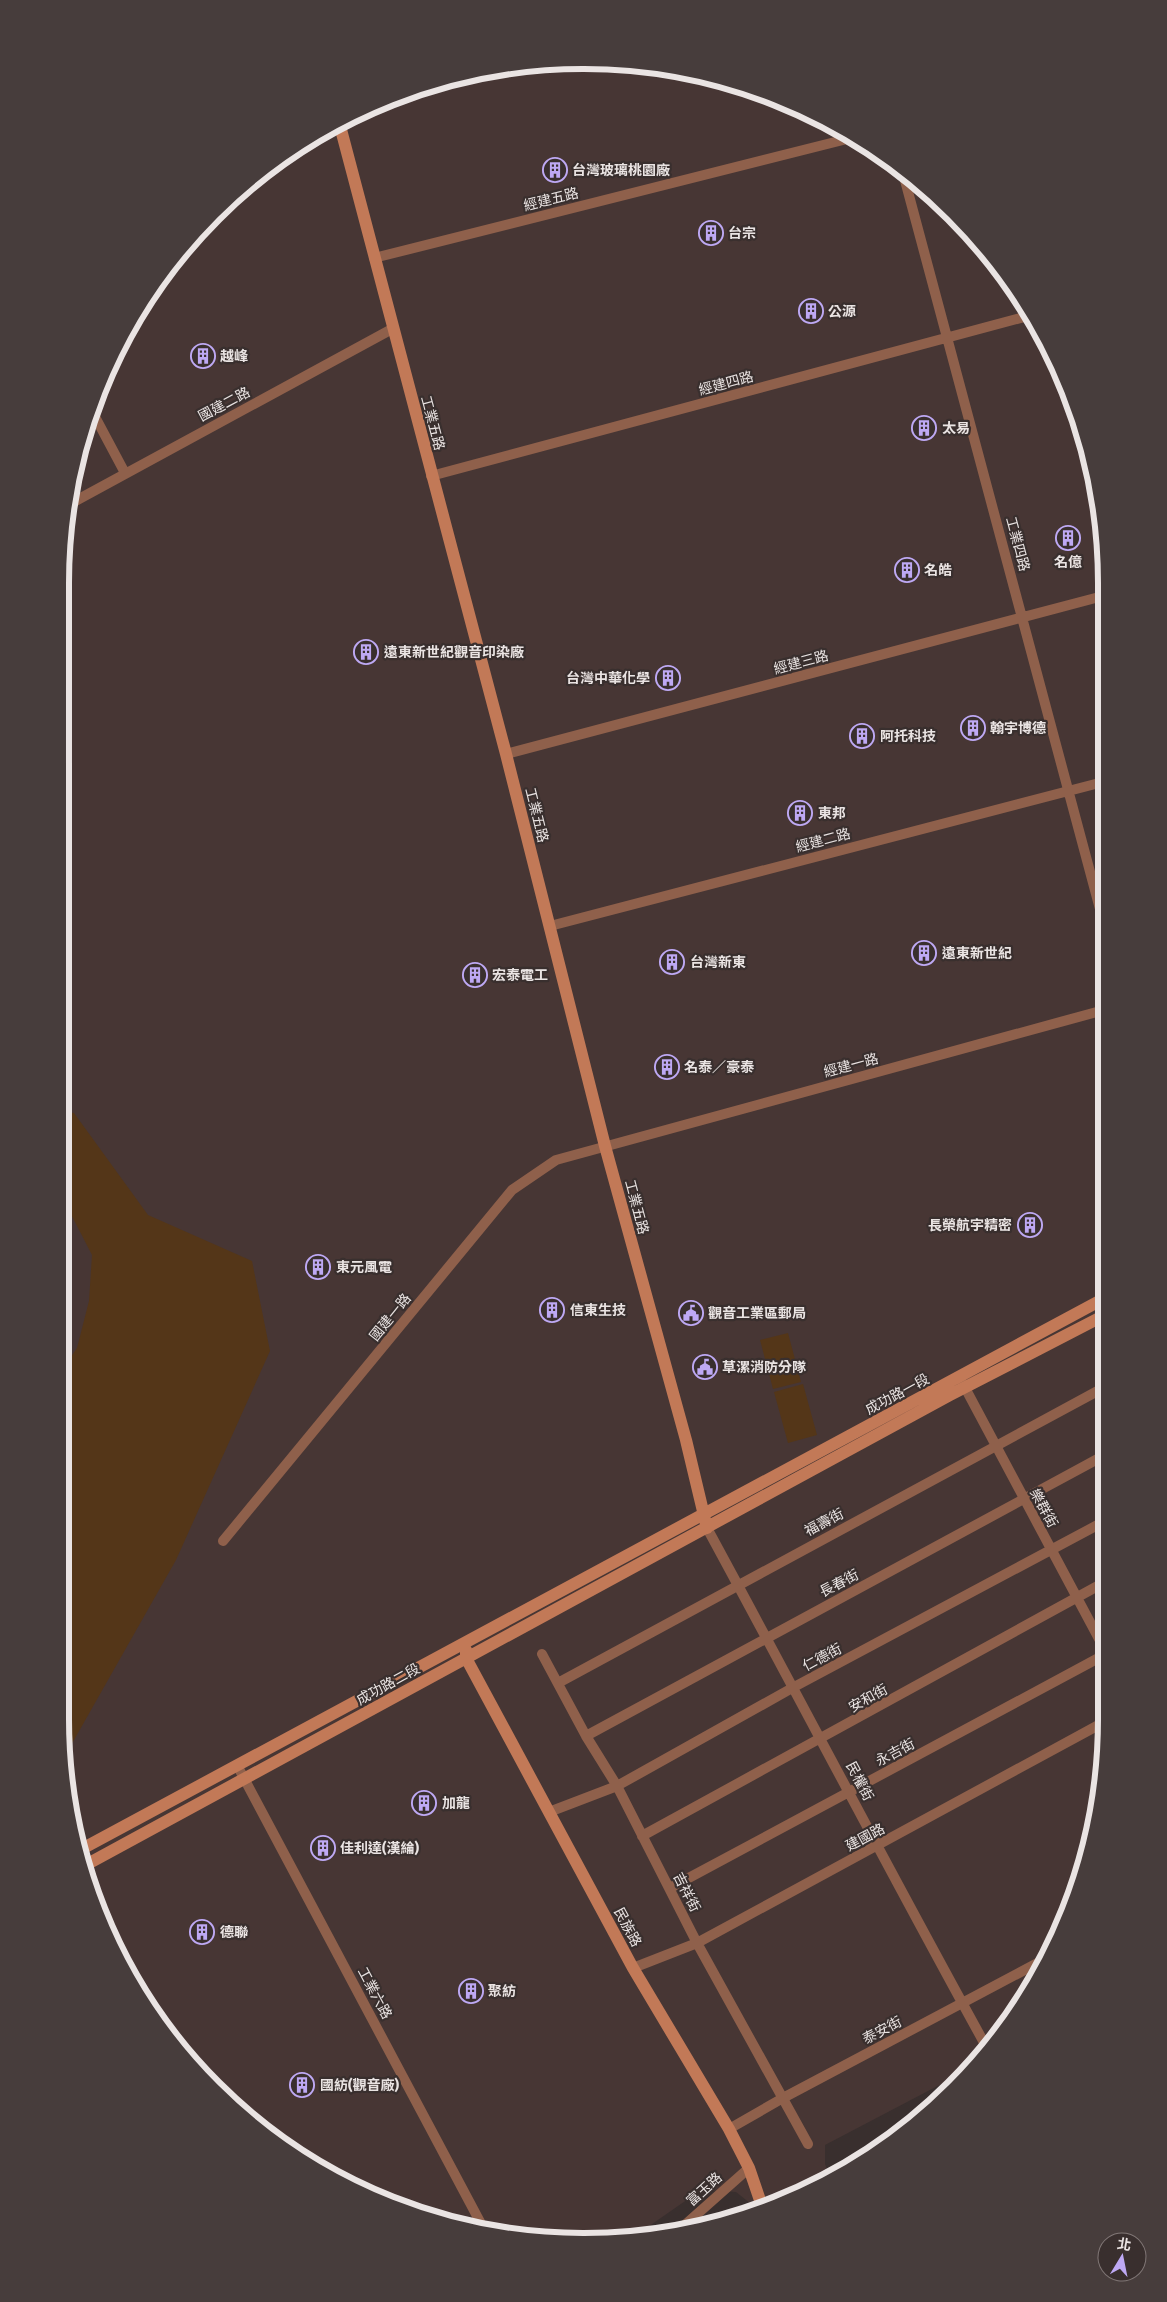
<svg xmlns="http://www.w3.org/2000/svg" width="1167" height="2302" viewBox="0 0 1167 2302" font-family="'Fira Sans','Noto Sans TC',sans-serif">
<rect width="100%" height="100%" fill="#392f2e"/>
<!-- built -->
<path fill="#473634" d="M617 61 719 78 815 114 928 190 999 265 1067 383 1103 515 1106 1752 1089 1854 1053 1950 1019 2010 970 2069 825 2145V2164L830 2178 815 2188 760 2211 736 2192 701 2190 632 2238 550 2241 481 2232 383 2202 322 2172 238 2112 168 2037 130 1980 88 1887 70 1820 60 1718 61 550 78 448 114 352 168 265 238 190 321 130 415 88 515 65Z"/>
<!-- green -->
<path fill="#543618" d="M61 1111 74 1113 148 1215 252 1261 270 1351 176 1560 74 1740 64 1755 60 1718V1373L77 1348 89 1301 92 1255 60 1193Z
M788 1333 801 1382 773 1389 760 1340Z
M803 1384 817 1435 788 1443 774 1392Z"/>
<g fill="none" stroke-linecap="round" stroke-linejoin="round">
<!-- street -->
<path stroke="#8f604b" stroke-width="10" d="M903 173 1104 924
M374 258 851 138
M92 411 125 473
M431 476 1028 316
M68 505 392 329
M506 754 1103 596
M550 926 1103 782
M962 1382 1106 1652
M707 1528C801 1701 892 1876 987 2048
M223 1541 512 1190 556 1160 1104 1010
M542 1654 586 1736 617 1786 697 1943 808 2144
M558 1683 1105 1387
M586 1736 1105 1455
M238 1767 486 2233
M549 1812 617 1786 794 1687 1105 1521
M642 1836 1105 1582
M670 1888 1106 1654
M633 1968 697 1943 1106 1721
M729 2129 783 2098 1049 1957
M678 2231 749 2168"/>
<!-- secondary -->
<path stroke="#c27957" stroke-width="12" d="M339 122 506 754 605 1146 686 1440 707 1528
M466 1650V1658L633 1968 729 2129 749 2168 763 2209
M78 1851 1105 1298
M82 1867 950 1395 1105 1315"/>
</g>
<!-- icons -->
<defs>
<symbol id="building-ring" viewBox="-11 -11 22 22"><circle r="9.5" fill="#392f2e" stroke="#bea9f4" stroke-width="1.5"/><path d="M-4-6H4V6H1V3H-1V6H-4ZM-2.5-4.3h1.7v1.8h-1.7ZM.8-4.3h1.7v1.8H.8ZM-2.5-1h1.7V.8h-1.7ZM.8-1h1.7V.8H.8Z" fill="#bea9f4"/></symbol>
<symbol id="civic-ring" viewBox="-11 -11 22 22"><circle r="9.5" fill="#392f2e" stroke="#bea9f4" stroke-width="1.5"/><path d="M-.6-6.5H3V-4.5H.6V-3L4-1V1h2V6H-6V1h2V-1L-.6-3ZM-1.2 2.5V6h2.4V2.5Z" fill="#bea9f4"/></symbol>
</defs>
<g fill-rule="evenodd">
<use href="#building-ring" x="541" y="156" width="28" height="28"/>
<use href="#building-ring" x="697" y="219" width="28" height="28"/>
<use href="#building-ring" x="797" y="297" width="28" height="28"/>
<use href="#building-ring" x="189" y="342" width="28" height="28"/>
<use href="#building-ring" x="910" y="414" width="28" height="28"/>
<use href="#building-ring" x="1054" y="524" width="28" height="28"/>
<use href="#building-ring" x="893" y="556" width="28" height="28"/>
<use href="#building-ring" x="352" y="638" width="28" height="28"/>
<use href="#building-ring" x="654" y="664" width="28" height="28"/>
<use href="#building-ring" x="959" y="714" width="28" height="28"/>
<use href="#building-ring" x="848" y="722" width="28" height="28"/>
<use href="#building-ring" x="786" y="799" width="28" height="28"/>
<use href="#building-ring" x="910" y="939" width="28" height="28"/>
<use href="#building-ring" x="658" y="948" width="28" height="28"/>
<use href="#building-ring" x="461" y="961" width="28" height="28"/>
<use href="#building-ring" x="653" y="1053" width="28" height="28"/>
<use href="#building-ring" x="1016" y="1211" width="28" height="28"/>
<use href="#building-ring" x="304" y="1253" width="28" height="28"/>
<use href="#building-ring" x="538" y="1296" width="28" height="28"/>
<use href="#civic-ring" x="677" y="1299" width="28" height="28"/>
<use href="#civic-ring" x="691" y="1353" width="28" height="28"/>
<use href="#building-ring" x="410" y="1789" width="28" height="28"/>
<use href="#building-ring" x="309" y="1834" width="28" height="28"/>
<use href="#building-ring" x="188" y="1918" width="28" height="28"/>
<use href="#building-ring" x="457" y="1977" width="28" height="28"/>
<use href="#building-ring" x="288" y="2071" width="28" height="28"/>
</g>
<g text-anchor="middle" stroke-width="4.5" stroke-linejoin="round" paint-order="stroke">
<!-- poi labels -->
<g font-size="14" font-weight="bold" fill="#eae4e3" stroke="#392f2e" text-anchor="start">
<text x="572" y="175">台灣玻璃桃園廠</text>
<text x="728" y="238">台宗</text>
<text x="828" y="316">公源</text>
<text x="220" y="361">越峰</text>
<text x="942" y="433">太易</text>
<text x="1068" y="567" text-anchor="middle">名億</text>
<text x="924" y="575">名皓</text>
<text x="384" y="657">遠東新世紀觀音印染廠</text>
<text x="650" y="683" text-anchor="end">台灣中華化學</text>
<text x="990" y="733">翰宇博德</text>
<text x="880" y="741">阿托科技</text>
<text x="818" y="818">東邦</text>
<text x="942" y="958">遠東新世紀</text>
<text x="690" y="967">台灣新東</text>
<text x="492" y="980">宏泰電工</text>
<text x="684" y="1072">名泰／豪泰</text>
<text x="1012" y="1230" text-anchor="end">長榮航宇精密</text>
<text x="336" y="1272">東元風電</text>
<text x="570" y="1315">信東生技</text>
<text x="708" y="1318">觀音工業區郵局</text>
<text x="722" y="1372">草漯消防分隊</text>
<text x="442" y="1808">加龍</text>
<text x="340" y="1853">佳利達(漢綸)</text>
<text x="220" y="1937">德聯</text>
<text x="488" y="1996">聚紡</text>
<text x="320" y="2090">國紡(觀音廠)</text>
</g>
<!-- street labels -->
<g font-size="14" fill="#eae4e3" stroke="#392f2e">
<text transform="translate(551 199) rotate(-14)" y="5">經建五路</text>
<text transform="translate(726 383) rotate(-15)" y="5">經建四路</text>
<text transform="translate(224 404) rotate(-28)" y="5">國建二路</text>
<text transform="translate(433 423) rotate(75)" y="5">工業五路</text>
<text transform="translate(1018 544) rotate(75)" y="5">工業四路</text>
<text transform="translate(801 662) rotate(-15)" y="5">經建三路</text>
<text transform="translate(537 815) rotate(76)" y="5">工業五路</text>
<text transform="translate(823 840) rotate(-15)" y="5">經建二路</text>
<text transform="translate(851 1065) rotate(-15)" y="5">經建一路</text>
<text transform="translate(637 1207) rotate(75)" y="5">工業五路</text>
<text transform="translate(390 1317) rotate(-51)" y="5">國建一路</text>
<text transform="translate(897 1394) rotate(-28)" y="5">成功路一段</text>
<text transform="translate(1044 1508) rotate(61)" y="5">樂群街</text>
<text transform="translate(824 1522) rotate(-28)" y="5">福壽街</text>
<text transform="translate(839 1583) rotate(-28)" y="5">長春街</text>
<text transform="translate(822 1657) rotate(-28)" y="5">仁德街</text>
<text transform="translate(388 1684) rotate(-29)" y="5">成功路二段</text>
<text transform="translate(868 1698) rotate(-29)" y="5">安和街</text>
<text transform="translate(895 1752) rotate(-28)" y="5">永吉街</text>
<text transform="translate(860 1781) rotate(62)" y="5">民權街</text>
<text transform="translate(865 1837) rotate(-28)" y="5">建國路</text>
<text transform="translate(687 1892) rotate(63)" y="5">吉祥街</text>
<text transform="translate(628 1927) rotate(62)" y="5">民族路</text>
<text transform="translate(375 1993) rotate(62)" y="5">工業六路</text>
<text transform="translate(882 2030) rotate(-28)" y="5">泰安街</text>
<text transform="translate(704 2189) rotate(-42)" y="5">富玉路</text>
</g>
</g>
<!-- crop -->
<path d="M0 0H1167V2302H0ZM583 69H584A514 514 0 0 1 1098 583V1719A514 514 0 0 1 584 2233H583A514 514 0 0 1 69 1719V583A514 514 0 0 1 583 69Z" fill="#473d3c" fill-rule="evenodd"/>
<path fill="none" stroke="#eae4e3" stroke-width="6" d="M583 69H584A514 514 0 0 1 1098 583V1719A514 514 0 0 1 584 2233H583A514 514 0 0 1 69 1719V583A514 514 0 0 1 583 69Z"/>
<!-- north arrow -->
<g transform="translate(1122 2257) rotate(10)"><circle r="24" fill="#392f2e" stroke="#807776"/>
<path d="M0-4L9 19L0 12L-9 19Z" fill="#bea9f4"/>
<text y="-8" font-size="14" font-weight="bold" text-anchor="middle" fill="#eae4e3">北</text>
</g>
</svg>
